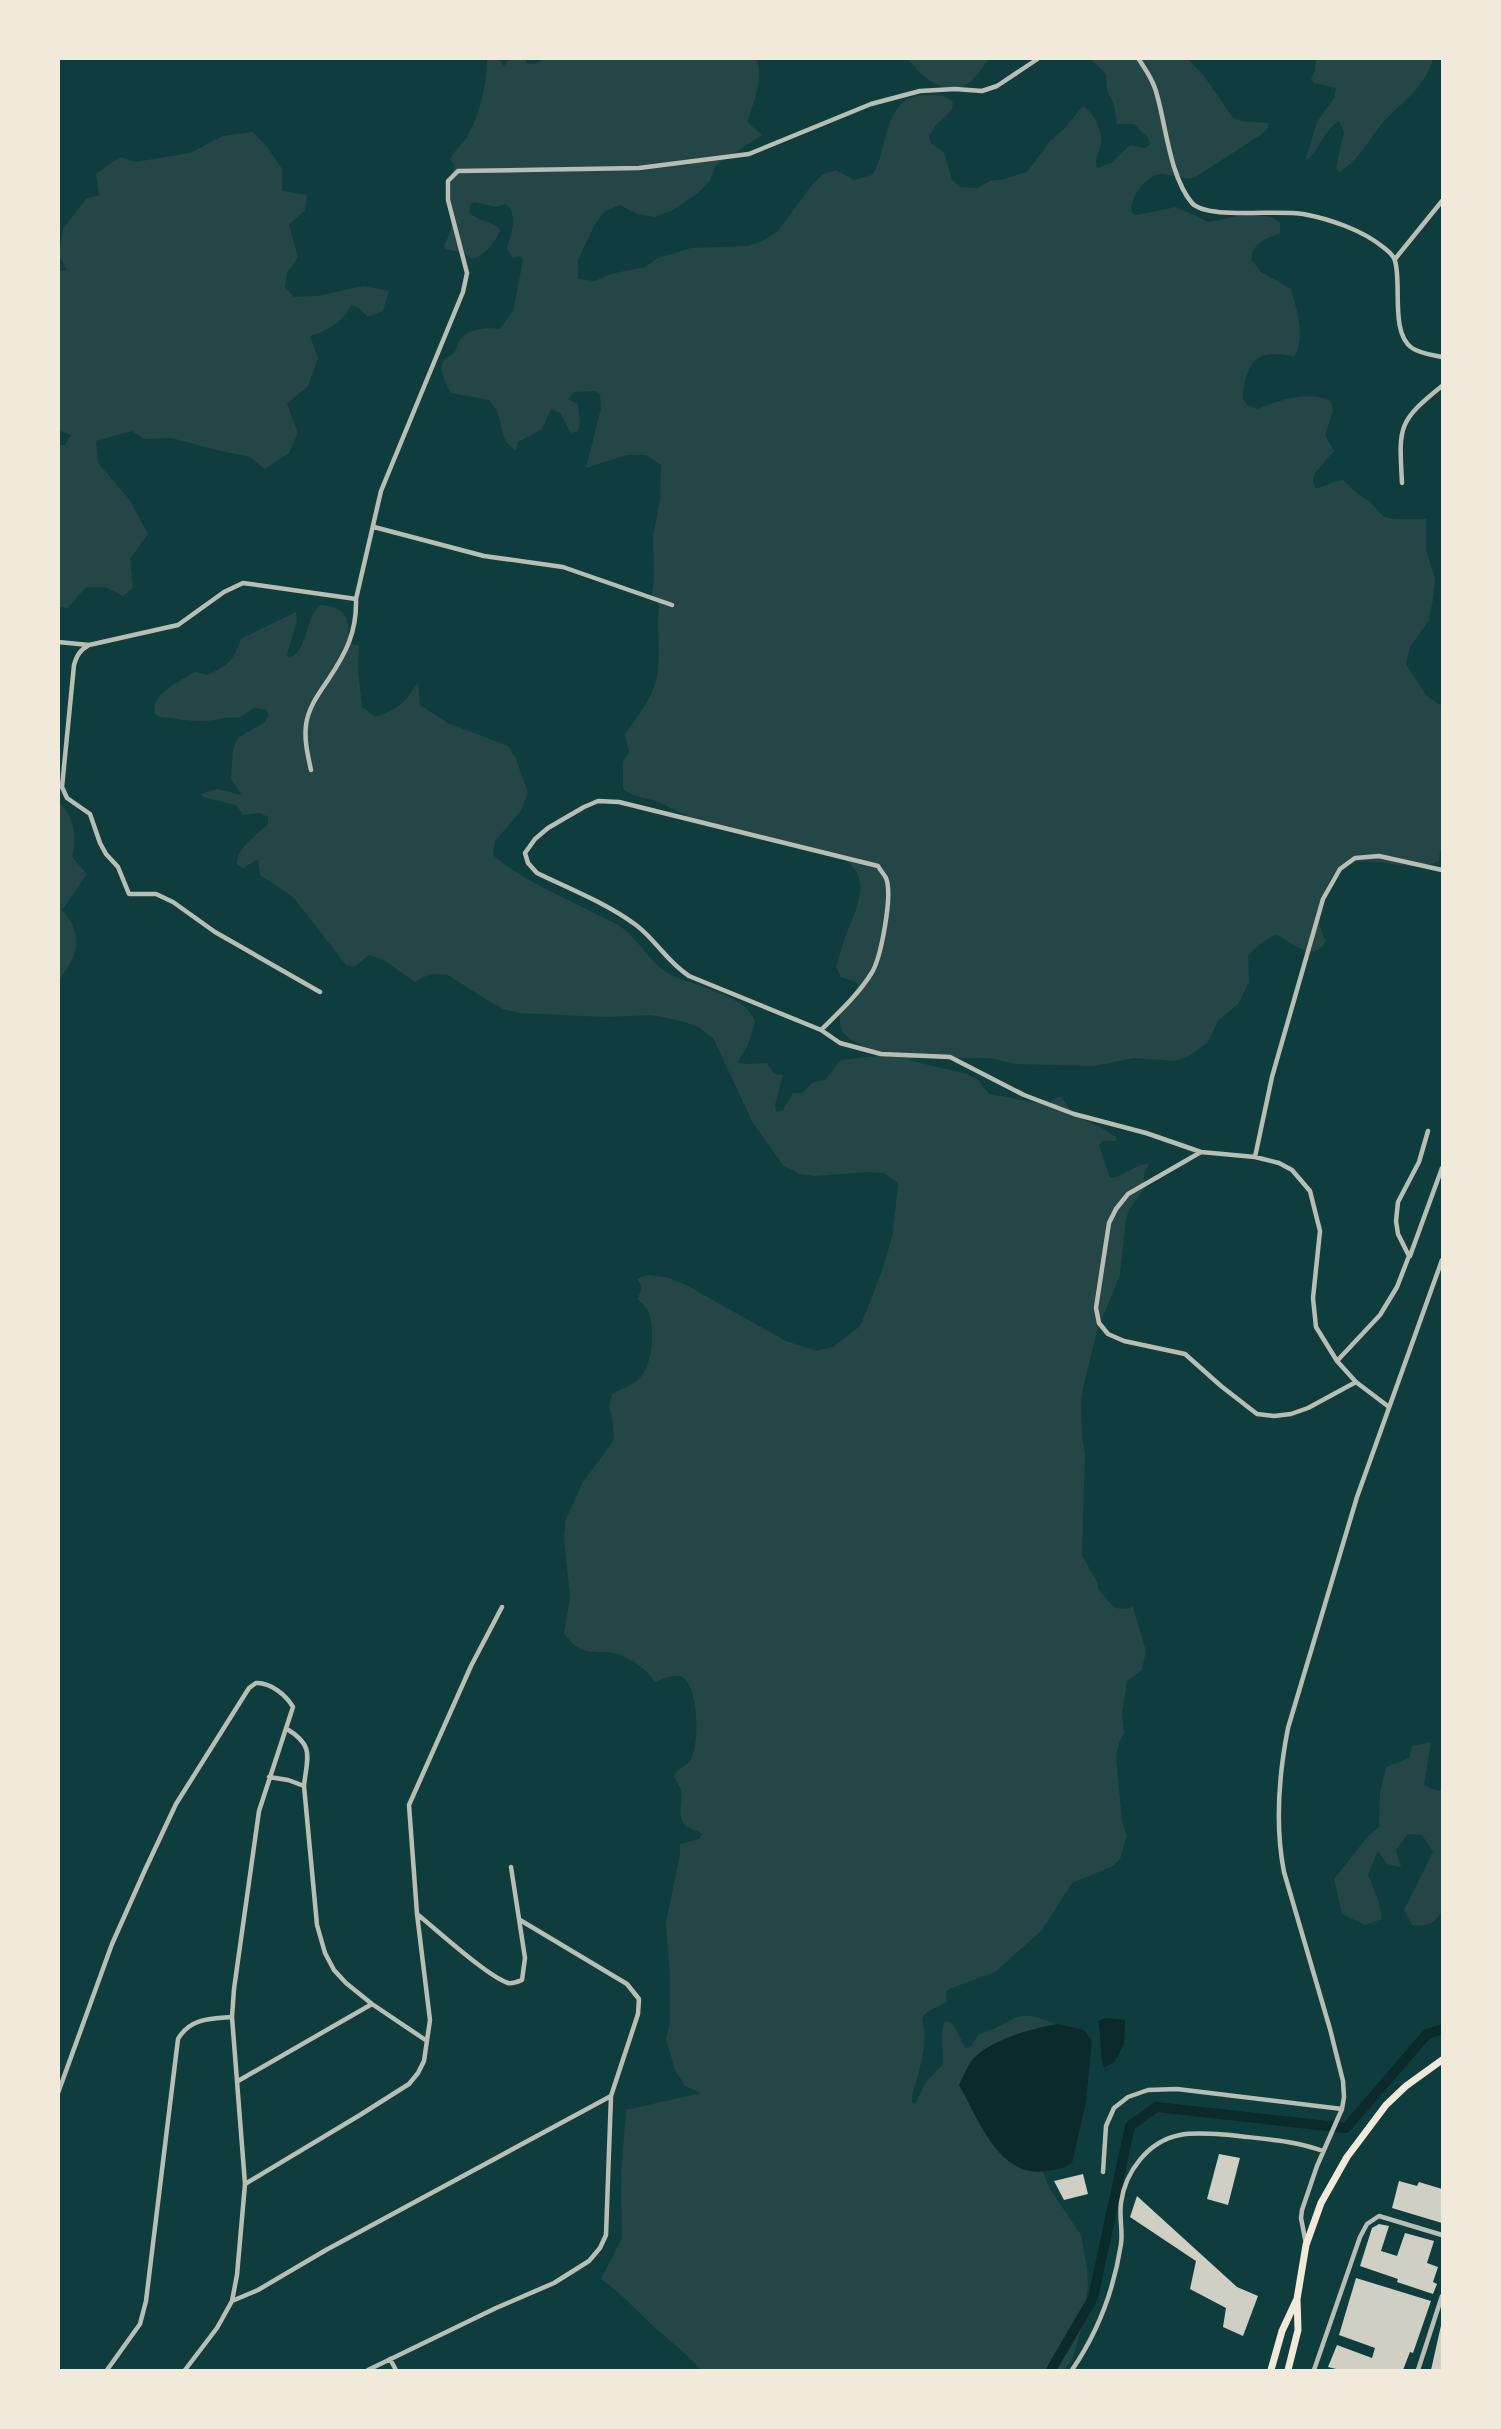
<svg xmlns="http://www.w3.org/2000/svg" width="1501" height="2429" viewBox="0 0 1501 2429" font-family="'IBM Plex Sans',sans-serif">
<rect width="100%" height="100%" fill="#0f3d3e"/>
<!-- green -->
<path fill="#244646" d="M510 58 526 59V63L534 64 546 58H756C765 77 753 104 747 122L762 135 715 166 710 181 698 193 671 211 655 217 637 214 620 205 604 212 594 226 578 260V279L595 281 610 274 645 267 658 258 691 248 748 246 764 240 778 231 811 186 823 174 836 170 854 180 872 175C890 151 881 95 926 95 936 95 945 94 953 102L952 110 935 126 929 137 931 143 944 153 952 180 960 187 977 188 990 181 1005 179 1027 172 1050 141 1064 129 1083 106C1094 113 1103 131 1101 144 1099 154 1094 158 1097 168L1111 163 1130 145 1146 148 1150 144 1148 138 1134 124H1117L1114 105 1107 90 1106 74 1091 59H1188L1204 76 1233 118 1241 121 1268 123V128L1262 134 1194 178C1180 180 1172 174 1161 174 1147 174 1128 199 1132 213L1137 215 1176 207 1209 222 1250 214 1271 217 1280 222V233C1266 239 1253 242 1251 259L1261 272 1291 289C1297 311 1306 336 1294 357 1288 354 1282 355 1275 354 1250 353 1244 376 1243 398L1247 405 1257 409C1281 400 1306 390 1331 401L1333 411 1325 435 1334 451 1315 473 1313 480 1315 488C1326 488 1331 480 1343 480L1359 495 1369 501 1384 517 1395 519H1426V549L1435 579 1433 599 1429 620 1410 647 1406 664 1426 695 1440 705 1442 703V850L1440 851 1439 861C1395 880 1338 830 1323 900 1319 914 1317 928 1326 940 1316 964 1293 944 1277 935 1265 938 1256 947 1248 956L1249 982 1238 1004 1218 1021 1208 1042 1191 1055 1175 1061 1134 1058 1094 1066 1016 1064 989 1058H916L908 1060 967 1074 977 1079 989 1094 1038 1103 1049 1102 1058 1097H1062C1074 1122 1096 1121 1116 1137V1141H1103L1099 1145 1110 1178C1125 1177 1135 1163 1149 1164L1144 1174 1145 1188 1130 1208 1126 1219 1120 1275 1097 1331 1084 1384 1081 1401 1082 1437 1085 1453 1082 1555 1098 1584V1589C1111 1603 1113 1613 1133 1607L1146 1651 1142 1670 1127 1681 1122 1714 1124 1733 1119 1743 1116 1756 1122 1822 1127 1835 1120 1859 1113 1866 1072 1883 1042 1930 995 1972 949 1989 946 1992 947 2002 927 2012 922 2018C929 2046 919 2070 912 2096V2102L915 2104 926 2082 943 2064C944 2050 939 2033 945 2021L953 2024 966 2049 972 2045 979 2034C1015 2024 1013 2005 1055 2024L1043 2172 1050 2189 1081 2235 1087 2268 1088 2286 1083 2322 1072 2361 1063 2370H701C683 2349 662 2336 643 2316 628 2302 618 2291 601 2279L622 2238 621 2176 626 2110 701 2093 685 2086 675 2070 666 2039 670 2023V1978L666 1922 680 1854V1844L699 1839 702 1834C697 1830 690 1830 685 1825 676 1813 683 1803 681 1790 680 1786 676 1781 674 1777 676 1768 684 1768 690 1761 700 1747 699 1685 682 1677 675 1673 662 1680 655 1682 647 1669 630 1657 614 1653 602 1650 589 1655 577 1647 573 1644 568 1638 564 1634L570 1597 564 1538 566 1519 583 1482 614 1440 613 1422 609 1406 612 1394C619 1390 630 1386 637 1381 653 1366 655 1333 649 1313 648 1308 641 1303 637 1299 642 1290 643 1287 637 1279L647 1275 666 1277 686 1285 786 1341 817 1351 833 1347 860 1326 866 1312 884 1265 893 1233 898 1183 884 1173 867 1172 815 1176 799 1174 783 1165 753 1123 713 1038 700 1028 685 1022 652 1015 604 1017 519 1013 503 1009 487 1000 448 975 430 974 415 982 385 961 369 955 354 967 346 965 293 897 260 875 258 859 243 868 237 864C235 849 258 834 268 824V817L260 813 243 815 237 806 204 797 200 794 217 789 242 795 231 779 233 748 239 737 265 722 268 716 267 710 254 708 238 718C220 716 215 722 199 721 186 721 173 718 160 717L155 714C149 694 181 681 195 672L207 675C229 665 233 661 241 639L296 612 297 622 287 654 289 658C310 649 304 618 320 605 349 607 348 619 350 644L359 646 358 670 362 707 375 717C398 709 405 703 418 682L420 705 448 723 508 746 515 757 528 792 521 811 495 841 493 855C520 879 557 894 588 910 599 916 611 920 621 927 640 940 649 963 670 974 692 986 748 995 755 1022L749 1042 738 1062 744 1064 767 1063 774 1074 783 1075 775 1105 776 1112 783 1110 793 1093H802L812 1083 825 1080 841 1060 878 1056C860 1039 828 1040 844 1005 848 998 855 994 858 986L856 982 841 977 836 967C839 957 842 945 846 935 856 910 874 876 843 859L702 823C688 817 676 810 663 804 649 797 635 799 623 789V762L629 752 625 734C636 718 651 701 656 681 662 657 656 630 659 605L652 596 654 575 653 536 660 500 661 465 646 455H627L586 468 601 408 600 395 595 391 575 392 568 399 578 404 580 423 578 431 571 433 560 413 551 409 542 429 518 442 516 450C501 442 503 431 499 417 498 411 493 405 489 400L451 393C447 386 438 370 443 362 445 358 451 356 454 353 458 348 458 340 463 336 470 329 491 327 500 329L513 311 523 260 520 256 513 258 507 248C511 234 519 215 506 204L495 207 474 202 470 205 469 212C477 222 493 220 500 230 496 242 485 255 473 259L464 253 445 249 444 245C457 225 450 211 451 189 451 181 453 173 454 165L450 160C454 150 461 146 467 137 480 115 487 83 487 59H498L504 66Z
M908 59H989C983 66 976 79 967 84 944 97 921 76 908 59Z
M1316 59H1433C1423 92 1400 102 1379 127 1367 143 1357 162 1339 172L1336 168 1344 132 1339 121C1323 130 1321 150 1305 161L1317 122 1334 98 1336 88 1314 83 1311 79 1315 71Z
M253 132 268 148 282 169V191L307 195 305 210 289 225 298 257 287 273 285 287 294 297 318 296 363 286 389 291 383 311 368 317 359 308 351 305C345 321 326 331 310 336L318 358 308 386 287 404 298 433 289 453 265 469 250 457 221 451 171 438 144 439 132 431 96 441 98 463 129 499 148 534 130 559 133 588 123 596 105 587H86L68 608 59 607V445H65L71 435 58 430 59 271 67 270 59 256 63 229 86 199 99 195 96 174 120 157 135 162 190 153 223 136Z
M59 802C75 819 77 835 72 857L87 874 62 910C84 935 79 955 59 980Z
M1431 1742 1424 1785 1438 1791 1442 1790V1911C1435 1923 1427 1927 1412 1925L1404 1910 1433 1852 1422 1835 1408 1834 1396 1850 1401 1867 1387 1864 1378 1851 1368 1875 1378 1899 1382 1919 1365 1925 1342 1914 1334 1879 1368 1836 1379 1827 1380 1793 1386 1767 1409 1758 1412 1746Z"/>
<!-- water -->
<path fill="#0a2a2b" d="M1106 2018 1125 2020 1124 2044 1114 2063 1104 2067C1099 2056 1102 2036 1098 2021Z
M1057 2024 1084 2030 1092 2041 1086 2102 1072 2163C1063 2169 1056 2170 1046 2171 999 2179 978 2118 959 2085 963 2077 967 2066 973 2059 992 2039 1031 2029 1057 2024Z"/>
<g fill="none" stroke-linecap="round" stroke-linejoin="round">
<!-- canal -->
<path stroke="#0a2a2b" stroke-width="10" d="M1051 2370 1093 2298 1130 2126 1156 2107 1346 2128 1427 2034 1442 2029"/>
</g>
<!-- building -->
<path fill="#cfcfc3" d="M1219 2154 1240 2158 1228 2205 1207 2199Z
M1083 2174 1088 2194 1064 2200 1054 2181Z
M1399 2181 1417 2186 1419 2182 1442 2189V2223L1392 2208Z
M1137 2196 1237 2287 1258 2296 1243 2336 1223 2327 1226 2308 1190 2289 1196 2261 1130 2217Z
M1379 2224 1389 2226 1381 2251 1397 2256 1405 2233 1434 2241 1427 2263 1438 2267 1433 2282 1437 2284 1433 2294 1397 2282 1398 2279 1360 2266 1372 2228Z
M1356 2278 1431 2301 1413 2353 1410 2352 1403 2370H1340L1328 2367 1337 2345 1372 2358 1375 2348 1339 2335Z
M1442 2321V2370H1431Z"/>
<g fill="none" stroke-linecap="round" stroke-linejoin="round">
<!-- minor -->
<path stroke="#b8beb3" stroke-width="4.5" d="M1138 58C1146 70 1154 82 1157 95 1166 126 1170 177 1192 203 1207 220 1277 209 1303 214 1330 219 1362 230 1383 247 1387 250 1394 256 1395 261 1402 283 1390 333 1412 348 1421 354 1433 355 1442 357
M1395 259 1442 201
M1402 483C1399 427 1397 422 1442 386
M374 527 484 556 563 567 672 605
M58 642 89 645
M311 770C308 756 304 740 306 725 308 708 319 693 328 680 346 653 357 632 356 599
M320 992 215 932 173 902 156 894H129L118 867 106 854 100 843 90 814 67 798 62 787 74 665C77 655 80 650 89 645L178 625 224 592 243 583 356 599 381 491 463 292 467 273 448 200V181L458 171 639 168 749 154 871 104 920 91 955 89 982 91 997 86 1039 58
M821 1030C838 1013 857 996 871 974 881 959 893 895 886 878 884 874 880 870 878 866L619 802 598 801 584 807 548 828 535 839 525 853 528 863 537 873C570 889 606 903 636 925 656 940 666 961 689 976L821 1030 840 1043 881 1054 950 1057 1024 1095 1074 1114 1146 1133 1201 1152 1255 1157 1279 1163 1292 1170 1310 1191 1320 1231 1313 1298 1316 1327 1337 1361 1356 1382 1389 1407
M1201 1152 1128 1194 1116 1209 1109 1223 1096 1308 1099 1323 1108 1334 1124 1341 1185 1354 1221 1386 1257 1414 1274 1416 1291 1414 1308 1408 1356 1382
M1255 1157 1272 1077 1323 899 1340 869 1355 858 1379 856 1442 870
M1410 1256 1442 1168
M1337 1361 1380 1315 1397 1287 1409 1256 1398 1234 1396 1221 1398 1202 1419 1162 1428 1131
M287 1729C315 1746 307 1757 304 1786
M269 1777 288 1780 304 1786 317 1925 325 1953 334 1970 346 1983 372 2004 427 2041
M417 1914C437 1930 487 1976 508 1983 513 1984 517 1982 522 1980L525 1958 511 1867
M238 2081 372 2004
M58 2093 112 1944 145 1870 176 1804 249 1688 256 1683C270 1682 286 1695 293 1707L259 1811 234 1989 232 2017 245 2184 237 2275 232 2301 217 2328 185 2370
M1103 2172 1106 2126 1114 2108 1128 2097 1148 2090 1177 2089 1342 2109
M245 2184 360 2115 409 2084 418 2073 424 2061 430 2020 417 1914 409 1805 471 1666 502 1607
M1306 2244 1301 2218 1302 2210 1317 2166 1342 2109 1344 2097 1343 2081 1330 2029 1284 1872C1275 1826 1279 1774 1288 1728L1357 1497 1442 1260
M232 2301 258 2290 326 2250 611 2096
M390 2359 396 2370
M107 2370 140 2324 146 2301 178 2039C190 2018 210 2019 232 2017
M368 2370 496 2308 554 2283 589 2261 600 2248 606 2235 611 2096 638 2014 639 1999 627 1984 520 1920
M1072 2370C1098 2332 1114 2290 1121 2244 1123 2231 1119 2217 1121 2203 1125 2172 1148 2141 1180 2135 1195 2132 1214 2134 1230 2135 1262 2139 1293 2140 1323 2151
M1314 2370 1360 2237 1367 2224 1379 2216 1442 2235
M1418 2370 1442 2296"/>
<!-- primary -->
<path stroke="#f1e9da" stroke-width="7" d="M1271 2370 1282 2331 1296 2301
M1288 2370 1298 2330 1297 2299 1306 2245 1321 2203 1347 2157 1386 2105 1406 2086 1442 2060"/>
</g>
<!-- border -->
<rect width="1501" height="2429" fill="none" stroke="#f1e9da" stroke-width="120"/>
</svg>
